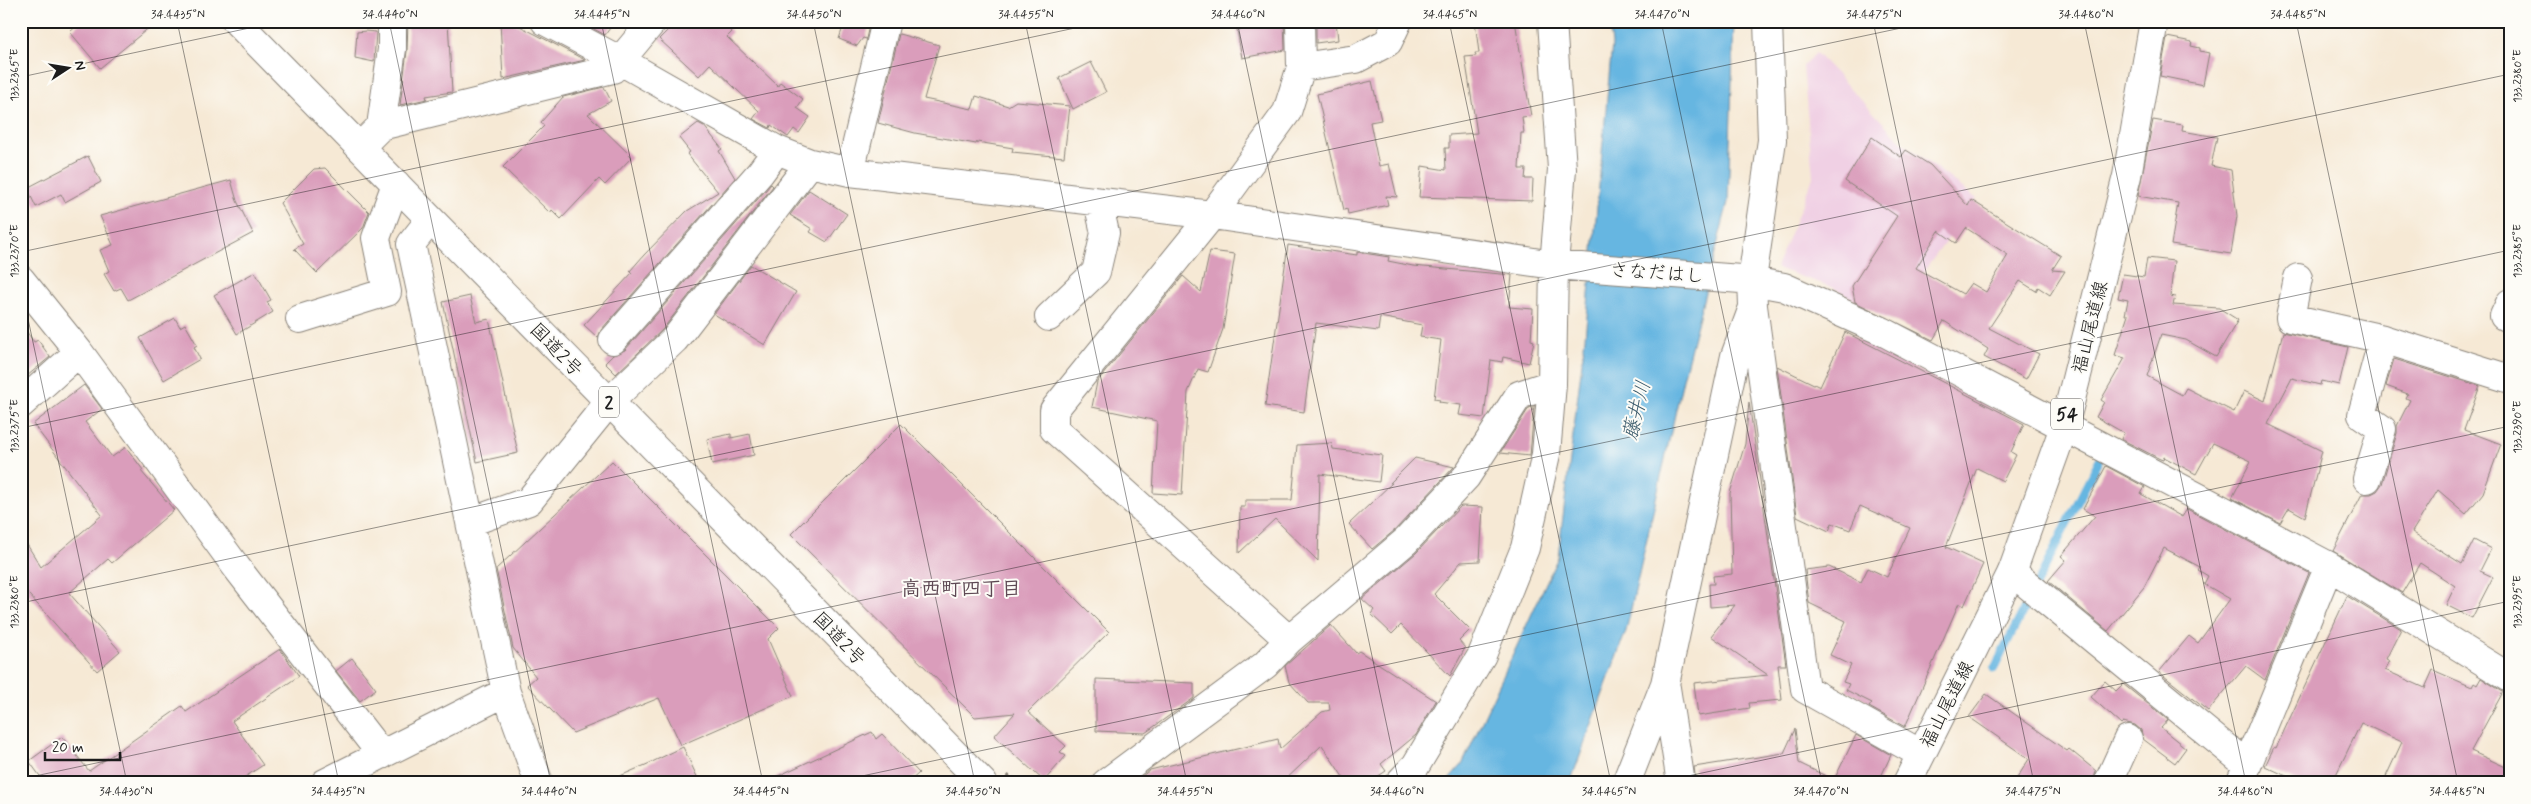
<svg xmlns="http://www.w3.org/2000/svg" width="2531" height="804" viewBox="0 0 2531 804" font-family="Mynerve,'Klee One',sans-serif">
<rect width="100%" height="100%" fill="#fdfcf7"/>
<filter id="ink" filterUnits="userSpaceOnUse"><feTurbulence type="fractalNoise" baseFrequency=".02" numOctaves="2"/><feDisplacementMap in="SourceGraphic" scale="10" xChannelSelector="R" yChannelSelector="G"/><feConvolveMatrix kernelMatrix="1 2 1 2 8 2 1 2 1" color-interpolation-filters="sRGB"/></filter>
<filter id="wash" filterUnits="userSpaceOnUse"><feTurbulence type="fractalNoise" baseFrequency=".0096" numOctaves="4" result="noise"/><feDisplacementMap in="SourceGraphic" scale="20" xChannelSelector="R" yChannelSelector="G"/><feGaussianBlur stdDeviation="1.12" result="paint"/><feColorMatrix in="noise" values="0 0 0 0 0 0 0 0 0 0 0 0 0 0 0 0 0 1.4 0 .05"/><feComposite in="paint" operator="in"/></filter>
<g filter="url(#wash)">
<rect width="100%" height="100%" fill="#f6e9d5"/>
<!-- built -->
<path fill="#f0d0e4" d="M1816 53 1902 142 1977 199 1888 320 1832 287 1776 268 1813 177 1803 66Z"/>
<!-- water -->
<path fill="#66b6e1" stroke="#41697e" d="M1609 21H1734L1728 202 1683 379 1626 631 1570 783H1446L1462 765 1558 557 1585 338 1612 44Z"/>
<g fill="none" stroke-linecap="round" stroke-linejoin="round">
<!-- stream -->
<path stroke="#66b6e1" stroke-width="8" d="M1994 669 2099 460"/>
</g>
<g id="blocks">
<!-- building -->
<path fill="#da9dbb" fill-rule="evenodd" d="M82 21H157L100 68 70 32Z
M408 21H448L452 92 426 96 427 99 400 105 407 51Z
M500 21H510L585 60 503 79Z
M579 21H615L605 35Z
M677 21H722L732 32 727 37 778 86 780 82 803 99 797 108 810 117 799 133 794 129 788 137 771 125 770 128 753 119 759 111 710 64 699 76 659 39Z
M845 21H870L866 39 863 38 857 46 839 39Z
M1244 21H1284L1285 50 1242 58 1237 30 1246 28Z
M1316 21H1336L1338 40 1316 43Z
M1475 21H1515L1531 116 1522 117 1524 133H1521L1519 169H1526L1525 179H1533L1532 201 1419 197 1422 166 1446 170 1445 148H1449V135L1477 133 1465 57 1476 56 1475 53H1479Z
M365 31 376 32 374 62 355 58 357 32Z
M899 34 939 45 924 99 972 109 976 96 1008 106 1016 101 1070 106 1064 157 1012 152 1013 148 977 142 976 144 915 133 878 123Z
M2167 37 2192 42 2191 46 2200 48V51L2209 53 2203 85 2160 76Z
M1091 62 1106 92 1073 109 1059 78Z
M1372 81 1381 120 1370 122 1379 166 1389 164 1397 197 1386 196 1388 205 1348 214 1347 209 1344 210 1317 94Z
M604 87 611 101 588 114 632 157 605 185 599 179 561 219 552 210 550 213 503 167 544 126 541 122 563 97Z
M2153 120 2183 125 2182 131 2217 137 2211 166 2231 170 2237 216 2231 254 2171 245 2178 203 2138 196Z
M698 123 704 126 722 149 719 151 735 178 601 330 598 338 584 325 632 273 630 271 644 255 687 211 718 192 687 154 690 152 679 138Z
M1872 137 1901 157 1906 150 1930 165 1968 206 1971 200 2061 256 2052 270 2065 271 2050 295 2038 287 2036 291 2020 281 1989 328 2039 354 2026 379 1984 357 1988 349 1944 321 1933 340 1855 302 1852 286 1897 216 1845 181ZM1966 228 2008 255 1986 292 1971 283 1963 294 1916 268 1939 231 1956 243Z
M88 156 101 182 65 202 61 194 36 207 27 188Z
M325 168 369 212 363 228 317 273 294 249 303 244 280 203 314 169Z
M231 180 237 201 253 233 128 300 121 288 114 291 104 274 109 271 100 250 113 245 100 216Z
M771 184 773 186 663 329 616 374 605 363 613 355 625 350Z
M809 190 847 214 827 242 810 232 812 229 790 215Z
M1288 245 1357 255V252L1389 257 1388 261 1413 266 1512 275 1509 307 1533 309 1531 340 1534 341 1529 363 1503 357 1502 362 1491 360 1484 418 1459 415 1461 405 1439 402 1440 400 1434 399 1441 340 1420 337 1422 325 1380 317 1378 331 1316 323 1304 412 1265 406Z
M1210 251 1235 254 1223 329 1208 372 1198 369 1188 392 1182 495 1153 493 1157 421 1092 407 1097 382 1183 276 1201 292Z
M2147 258 2174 261 2170 296 2175 297 2173 305 2219 308 2238 320 2216 357 2186 340 2161 335 2147 376 2182 395 2186 388 2234 412 2244 391 2265 401 2283 332 2348 347 2339 385 2321 381 2320 385 2292 378 2268 424 2322 451 2305 517 2289 508 2280 523 2232 498 2251 461 2213 443 2196 474 2164 457 2163 460 2160 459 2121 439 2124 433 2096 417 2104 402 2101 400 2125 358 2115 355 2128 315H2125L2128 300 2118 298 2123 274 2144 277Z
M751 265 796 292 765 345 714 314Z
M255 272 271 300 267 302 273 312 237 334 214 295Z
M470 296 476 322 489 319 518 453 477 462 443 302Z
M175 318 180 327 185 324 197 345 194 347 200 359 164 380 140 338Z
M21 324 34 342 38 340 50 357 21 381Z
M1845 332 2024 424 2011 452 2016 455 2003 481 1977 468 1946 547 1983 564 1964 606 1959 603 1905 727 1869 707 1872 703 1846 690 1849 684 1843 682 1851 665 1830 655 1846 621 1809 603 1805 570 1829 567 1861 582 1868 568 1887 577 1910 528 1860 506 1850 530 1832 523 1829 531 1797 516 1777 366 1820 387Z
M2394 359 2480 386 2464 430 2501 444 2483 493 2466 514 2438 490 2412 532 2462 564 2474 540 2491 549 2480 571 2493 577 2472 618 2446 605 2455 586 2420 563 2402 593 2333 551 2362 494H2371L2377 491 2382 484 2397 433V426L2410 400 2406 398 2408 394 2386 386Z
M84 385 102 409 85 422 112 457 126 447 143 470 141 471 174 510 112 563 108 559 69 593 120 651 97 671 21 586V535L41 567 102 515 33 424Z
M1749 402 1786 665H1778L1782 700 1749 703 1750 708 1698 716 1694 683 1768 675 1711 636 1735 605 1710 607 1709 584H1714L1713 576 1732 574 1730 493 1745 444Z
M1534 406 1530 456 1500 453 1529 408Z
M901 424 1109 632 1028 712 1066 746 1060 752 1066 756 1044 781 994 736 1015 713 975 717 791 534Z
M731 434V438L750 434 754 455 712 464 707 439Z
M1332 443 1333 449 1382 455 1379 482 1320 474 1318 561 1275 519 1239 553 1240 507H1245V500H1292L1297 445Z
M1415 458 1454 467 1395 530 1372 549 1349 524 1392 483H1390Z
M612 461 779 628 768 639 793 696 681 745 659 698 573 733 527 685 536 677 513 648 496 569Z
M2106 466 2145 487 2141 494 2182 517 2187 509 2309 573 2265 680 2246 666 2208 711 2159 672 2189 636 2198 643 2230 599 2204 584 2208 576 2198 570 2200 567 2164 548 2144 587 2108 631 2048 581 2066 560 2061 556 2095 516 2083 509Z
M1461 506 1483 507 1480 561 1461 562 1434 594 1470 630 1459 641 1465 648 1450 676 1401 625 1392 634 1371 614 1374 610 1362 599 1416 553Z
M2347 596 2401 629 2386 659 2390 661 2385 670 2425 688 2433 670 2472 687 2474 683 2477 685 2481 678 2503 692 2471 751 2510 769V783H2383L2402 742 2361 723 2332 783H2301L2265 766 2274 747 2276 748Z
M1331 625 1356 653 1359 651 1436 701 1416 735 1381 764 1386 771 1368 783H1347L1322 745 1282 783H1133L1150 770 1278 739 1280 749 1322 712 1330 710 1329 703H1308L1289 682 1285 666Z
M280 649 299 676 232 721 263 765 236 783H45L29 761 62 737 89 771 182 706 186 712Z
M352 658 376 689 360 701 336 671Z
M1096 679 1194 683V698L1145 733 1096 731Z
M2105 681 2116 691 2123 684 2168 720 2161 728 2186 748 2175 763 2143 739 2141 730 2135 725 2123 722 2121 724 2091 697Z
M1986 694 2067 751 2069 749 2096 771 2093 783H2014L2029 759 1969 717Z
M1795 729 1799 763 1834 780 1856 735 1891 755 1878 783H1696L1694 767 1784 753Z
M872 732 876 739 882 734 919 773 908 783H763Z
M683 747 700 783H604L650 763Z"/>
</g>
</g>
<g filter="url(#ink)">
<use href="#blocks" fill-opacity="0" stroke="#898278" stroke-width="1"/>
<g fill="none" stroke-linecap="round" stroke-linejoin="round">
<defs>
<path id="minor" d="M545 21 619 60 777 150 810 163 850 172 1212 215 1554 265 1741 279 1784 287 1882 331 2329 566 2510 678
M1768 21 1772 140 1752 280 1753 306 1805 689 1921 754
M1301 67 1356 59 1388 42 1398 21
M381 126 613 69 653 21
M370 137 381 126 392 49V21
M850 172 886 21
M430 220 411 244 506 692 539 783
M2298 278 2290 318 2383 339 2510 379
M21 280 79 352 237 568 382 755
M2510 303 2504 316 2510 319
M1049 317 1096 272 1105 233 1098 202
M300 319 387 292 376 238 396 184
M613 340 760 173 777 150
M21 404 79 352
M2367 479 2382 429 2362 415 2383 339
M470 522 529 501 609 402 675 339 810 163
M2012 572 2246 764
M1289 640 1054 429V410L1212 215 1287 112 1301 67 1300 21
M1666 688 1681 783
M325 783 506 692
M1106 783 1265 665 1289 640 1406 541 1466 477 1519 395 1552 384
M1399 783 1416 765 1482 655 1525 548 1546 454 1552 384 1554 265 1562 169 1552 21
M1626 783 1665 684 1735 356 1752 310
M2108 783 2128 739
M2240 783 2329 566"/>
<path id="major" d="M1907 783 2012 572 2064 427 2127 176 2154 21"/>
<path id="highway" d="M236 21 983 783"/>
</defs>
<!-- minor casing -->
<use href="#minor" stroke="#898278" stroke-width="30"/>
<!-- major casing -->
<use href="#major" stroke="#898278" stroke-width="30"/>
<!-- highway casing -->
<use href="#highway" stroke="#898278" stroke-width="30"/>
<!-- path -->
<path stroke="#898278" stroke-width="3" stroke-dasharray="4 4" stroke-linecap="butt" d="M1007 778 1010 775 1019 783"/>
<!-- minor -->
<use href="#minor" stroke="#fff" stroke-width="28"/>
<!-- major -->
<use href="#major" stroke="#fff" stroke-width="28"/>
<!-- highway -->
<use href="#highway" stroke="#fff" stroke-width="28"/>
</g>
</g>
<!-- ticks -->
<path fill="none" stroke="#1c1c1c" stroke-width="1" stroke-opacity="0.45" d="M177 21 339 783M389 21 551 783M601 21 763 783M813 21 975 783M1025 21 1187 783M1237 21 1399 783M1449 21 1611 783M1661 21 1822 783M1873 21 2034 783M2084 21 2246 783M2296 21 2458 783M2508 21 2510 28M21 77 282 21M21 252 1108 21M21 286 127 783M21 428 1934 21M21 603 2510 74M21 779 2510 250M829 783 2510 426M1655 783 2510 601M2482 783 2510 777"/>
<g text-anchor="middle" stroke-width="4" stroke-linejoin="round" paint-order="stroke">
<!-- shield labels -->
<g fill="#fdfcf7" stroke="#605f5e" stroke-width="1">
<rect x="599" y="386.5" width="20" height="31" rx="4"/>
<rect x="2051" y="398.5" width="32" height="31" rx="4"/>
</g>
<g font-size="18" font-weight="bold" fill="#1c1c1c">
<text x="609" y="408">2</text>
<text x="2067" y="420">54</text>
</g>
<!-- street labels -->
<g font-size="19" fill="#1c1c1c" stroke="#fdfcf7">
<text transform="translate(1657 272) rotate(4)" y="7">さなだはし</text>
<text transform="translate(2089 327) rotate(-76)" y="7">福山尾道線</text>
<text transform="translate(557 349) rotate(46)" y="7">国道2号</text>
<text transform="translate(840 638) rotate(46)" y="7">国道2号</text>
<text transform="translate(1946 704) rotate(-63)" y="7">福山尾道線</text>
</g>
<!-- water labels -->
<g font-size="20" font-style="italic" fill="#3a5a6b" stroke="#fdfcf7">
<text transform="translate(1636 410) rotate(-76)" y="7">藤井川</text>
</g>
<!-- neighbourhood labels -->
<g font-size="20" font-weight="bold" fill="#5e4954" stroke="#fdfcf7">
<text x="961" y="595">高西町四丁目</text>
</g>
</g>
<!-- margin -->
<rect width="2531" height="804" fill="none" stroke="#fdfcf7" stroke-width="55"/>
<!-- north arrow -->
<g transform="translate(68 68) rotate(78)" stroke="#fdfcf7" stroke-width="4" paint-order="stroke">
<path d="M0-4L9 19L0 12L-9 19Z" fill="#1c1c1c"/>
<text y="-8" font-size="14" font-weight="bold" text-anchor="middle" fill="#1c1c1c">N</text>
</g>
<!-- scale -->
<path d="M45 752v8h75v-8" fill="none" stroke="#1c1c1c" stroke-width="2.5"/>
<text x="52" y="752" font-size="15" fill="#1c1c1c" stroke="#fdfcf7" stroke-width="4" paint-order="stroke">20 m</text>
<rect x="28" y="28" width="2476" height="748" fill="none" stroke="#1c1c1c" stroke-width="2"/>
<g font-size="12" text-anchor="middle" fill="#1c1c1c">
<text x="178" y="18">34.4435°N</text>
<text x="390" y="18">34.4440°N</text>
<text x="602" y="18">34.4445°N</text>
<text x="814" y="18">34.4450°N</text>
<text x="1026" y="18">34.4455°N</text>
<text x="1238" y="18">34.4460°N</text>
<text x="1450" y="18">34.4465°N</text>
<text x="1662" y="18">34.4470°N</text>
<text x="1874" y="18">34.4475°N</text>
<text x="2086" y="18">34.4480°N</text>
<text x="2298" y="18">34.4485°N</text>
<text transform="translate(14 75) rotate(-90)" y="4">133.2365°E</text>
<text transform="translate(2517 76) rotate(-90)" y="4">133.2380°E</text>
<text transform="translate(14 251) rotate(-90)" y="4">133.2370°E</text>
<text transform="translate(2517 251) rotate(-90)" y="4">133.2385°E</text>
<text transform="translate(14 426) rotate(-90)" y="4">133.2375°E</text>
<text transform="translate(2517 427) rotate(-90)" y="4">133.2390°E</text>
<text transform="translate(14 602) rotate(-90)" y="4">133.2380°E</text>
<text transform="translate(2517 602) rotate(-90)" y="4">133.2395°E</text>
<text x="126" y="795">34.4430°N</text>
<text x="338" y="795">34.4435°N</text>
<text x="549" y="795">34.4440°N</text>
<text x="761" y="795">34.4445°N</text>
<text x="973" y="795">34.4450°N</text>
<text x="1185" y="795">34.4455°N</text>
<text x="1397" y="795">34.4460°N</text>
<text x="1609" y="795">34.4465°N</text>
<text x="1821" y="795">34.4470°N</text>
<text x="2033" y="795">34.4475°N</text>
<text x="2245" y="795">34.4480°N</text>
<text x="2457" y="795">34.4485°N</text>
</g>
</svg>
